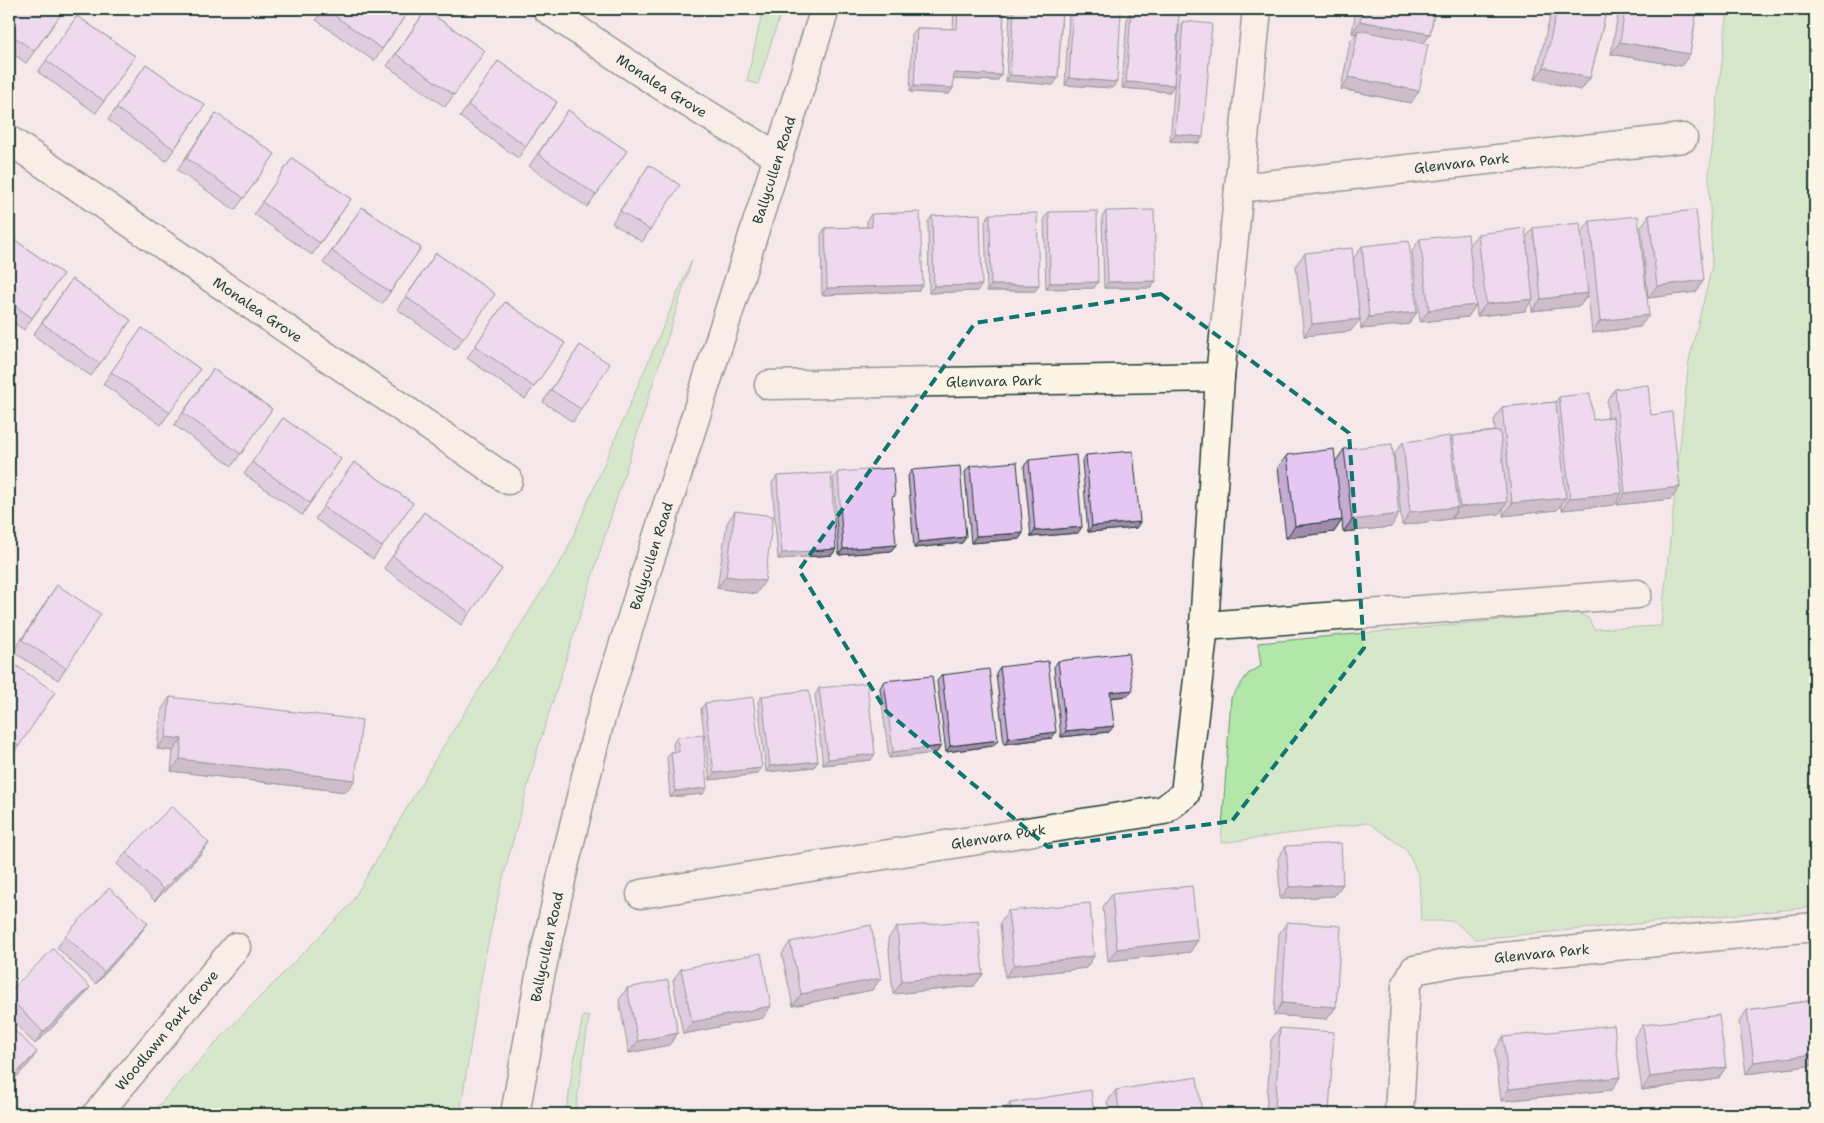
<svg xmlns="http://www.w3.org/2000/svg" width="1824" height="1123" viewBox="0 0 1824 1123" font-family="'Shantell Sans',sans-serif">
<rect width="100%" height="100%" fill="#f5e7ea"/>
<filter id="ink" filterUnits="userSpaceOnUse"><feTurbulence type="fractalNoise" baseFrequency=".02" numOctaves="2"/><feDisplacementMap in="SourceGraphic" scale="10" xChannelSelector="R" yChannelSelector="G"/><feConvolveMatrix kernelMatrix="1 2 1 2 8 2 1 2 1" color-interpolation-filters="sRGB"/></filter>
<g filter="url(#ink)">
<!-- green -->
<path fill="#b2e7a9" stroke="#68926e" d="M763 9H782L758 84 747 81Z
M1728 9H1815V907L1475 939 1454 921H1421L1419 876 1406 849 1369 823 1221 843 1231 698 1248 674 1261 666 1258 643 1578 613 1588 618 1594 629 1661 626 1689 360 1712 267 1709 175Z
M692 260 537 751C522 809 505 866 492 924 478 987 470 1051 460 1114H151L227 1031 350 905 439 753 565 555Z
M583 1016 589 1017 575 1114H566L573 1066Z"/>
<g fill="none" stroke-linecap="round" stroke-linejoin="round">
<defs>
<g id="street">
<path id="s1" d="M547 9C622 61 699 112 779 157"/>
<path id="s2" d="M9 140 508 480"/>
<path id="s3" d="M1239 188 1683 138"/>
<path id="s4" d="M769 385 1220 377"/>
<path d="M1204 626 1637 594"/>
<path id="s5" d="M641 894 1164 810 1185 794 1204 626 1220 377 1257 9"/>
<path id="s6" d="M97 1114 236 947"/>
<path id="s7" d="M1399 1114 1406 986 1414 970 1461 961 1815 927"/>
</g>
<g id="secondary">
<path id="s8" d="M515 1114 539 981 565 862 599 724 641 588 825 9"/>
</g>
</defs>
<!-- street casing -->
<use href="#street" stroke="#1f3d34" stroke-width="31"/>
<!-- secondary casing -->
<use href="#secondary" stroke="#1f3d34" stroke-width="31"/>
<!-- street -->
<use href="#street" stroke="#fcf5e5" stroke-width="28"/>
<!-- secondary -->
<use href="#secondary" stroke="#fcf5e5" stroke-width="28"/>
</g>
<!-- wall -->
<path fill="#c6abd2" stroke="#1f3d34" d="M9 9 57 20 26 63 9 51Z
M300 9H306L304 12Z
M323 9H410L374 61 316 20Z
M954 9H1004L1001 75 997 81 953 79V88L949 94 910 92 912 34 917 28 953 29Z
M1011 9H1062L1058 78 1053 85 1006 81 1010 11Z
M1073 9H1091L1112 88 1065 85 1069 14Z
M1356 9H1435L1430 34 1424 43 1411 103 1341 89 1350 42 1356 34 1352 33Z
M1552 9H1607L1590 78 1581 90 1535 79Z
M1619 9H1697L1690 54 1681 66 1611 54Z
M426 10 485 51 445 107 387 66Z
M1131 11 1170 92 1122 88 1127 18Z
M77 16 135 56 96 113 38 72Z
M1183 21 1199 143 1170 141 1179 27Z
M498 61 557 102 518 158 460 117Z
M146 64 205 105 166 161 108 120Z
M568 110 627 151 587 207 529 166Z
M216 113 275 154 235 210 177 170Z
M292 158 351 199 312 255 254 214Z
M649 165 650 230 642 242 612 223Z
M362 207 421 248 382 304 323 263Z
M1106 211 1156 281 1151 288H1104L1102 217Z
M1049 212 1094 288 1046 289 1044 218Z
M871 214 918 291 822 295 821 235 825 228 867 227V220Z
M990 214 1039 285 1035 291H987L985 221Z
M1649 215 1696 292 1648 298 1641 227Z
M932 216 977 291 929 293 928 222Z
M1590 221 1640 327 1592 333 1588 295 1580 306 1532 311 1531 301 1525 311 1477 316 1476 305 1468 317 1420 322 1412 251 1420 239 1469 245 1478 234 1526 238 1533 228 1581 233Z
M9 236 63 274 24 330 9 319Z
M1362 246 1417 312 1409 324 1361 329 1353 259Z
M436 253 495 294 455 350 397 309Z
M1305 253 1351 331 1304 336 1296 265Z
M72 279 131 320 91 376 33 335Z
M505 302 565 343 525 399 467 358Z
M142 328 200 369 161 425 103 384Z
M580 345 581 409 573 422 543 402Z
M213 369 272 409 232 466 174 425Z
M1615 389 1651 415 1680 487 1671 499 1617 505V500L1614 505 1562 510 1561 505 1557 510 1503 516V508L1499 514 1451 519V517L1450 519 1402 525 1394 454 1403 442 1450 438 1452 436 1495 431 1494 420 1502 407 1556 402 1559 397 1593 420 1608 418 1607 401Z
M283 418 341 459 302 515 244 474Z
M1344 449 1391 527 1343 532 1342 520 1334 532 1286 538 1278 467 1287 455 1336 461Z
M1086 455 1140 522 1136 528 1088 532 1082 461Z
M1029 460 1078 533 1031 537 1024 466Z
M354 462 413 503 373 559 315 519Z
M970 466 1023 533 1019 539 971 543 965 472Z
M912 470 966 537 962 543 914 548 908 476Z
M838 472 892 500 891 551 839 555 833 478Z
M777 476 836 549 832 555 778 559 772 483Z
M735 511 756 594 717 588 727 523Z
M424 512 502 569 461 625 384 568Z
M57 585 66 668 58 680 13 652Z
M1058 661 1133 690 1128 696 1110 698 1109 732 1061 737 1054 667Z
M1000 667 1052 738 1004 744 996 673Z
M9 668 55 692 10 758 9 757Z
M942 675 993 746 946 752 937 681Z
M884 681 941 746 936 753 889 758 880 688Z
M819 688 871 760 823 765 815 695Z
M762 696 818 761 814 767 766 772 758 702Z
M170 697 355 780 346 792 171 771 173 751 157 749 162 709Z
M705 703 757 774 710 780 701 709Z
M677 737 703 794 670 797 667 758 671 752H674L673 744Z
M209 843 200 855 155 901 117 864 126 852Z
M1286 846 1343 884 1334 896 1280 899 1278 858Z
M1112 894 1198 940 1190 952 1108 961 1103 907Z
M1008 911 1094 956 1086 968 1005 977 1000 923Z
M1287 922 1336 1007 1327 1019 1274 1015 1279 934Z
M897 927 983 974 974 986 893 994 888 939Z
M139 935 96 984 57 948 65 936Z
M790 942 881 978 872 990 793 1006 782 954Z
M681 969 763 1018 683 1034 673 981Z
M90 987 81 999 35 1044 9 1018V992Z
M627 988 678 1033 669 1045 629 1053 619 1000Z
M1815 1000V1065L1746 1074 1739 1022 1747 1010Z
M1643 1025 1726 1067 1718 1079 1642 1090 1634 1037Z
M1280 1028 1329 1113 1328 1114H1266L1271 1040Z
M1503 1037 1620 1077 1612 1090 1501 1101 1495 1050Z
M1116 1090 1202 1114H1109L1107 1102Z
M1010 1103 1094 1114H1001Z"/>
<!-- shaded-wall -->
<path fill="#a18bab" stroke="#1f3d34" d="M1360 21 1430 34 1422 46 1358 30 1356 34 1352 33Z
M1620 42 1690 54 1681 66 1611 54Z
M1544 67 1590 78 1581 90 1535 79Z
M954 73 1001 75 997 81 949 79Z
M1010 75 1058 78 1053 85 1006 81Z
M1349 77 1419 91 1411 103 1341 89Z
M1069 78 1117 82 1112 88 1065 85Z
M1126 82 1174 85 1170 92 1122 88Z
M914 86 953 88 949 94 910 92Z
M1175 134 1203 137 1199 143 1170 141Z
M1704 280 1696 292 1648 298 1657 286Z
M1156 281 1151 288H1104L1108 282Z
M1098 282 1094 288 1046 289 1050 283Z
M923 285 918 291 822 295 827 288Z
M982 285 977 291 929 293 934 286Z
M991 285H1039L1035 291H987Z
M1588 293 1580 306 1532 311 1541 299Z
M1533 299 1525 311 1477 316 1486 304Z
M1476 305 1468 317 1420 322 1429 310Z
M1417 312 1409 324 1361 329 1369 317Z
M1649 315 1640 327 1592 333 1600 321Z
M1360 319 1351 331 1304 336 1312 324Z
M1680 487 1671 499 1617 505 1625 493Z
M1622 493 1614 505 1562 510 1570 498Z
M1566 498 1557 510 1503 516 1512 503Z
M1507 502 1499 514 1451 519 1460 507Z
M1458 507 1450 519 1402 525 1410 512Z
M1399 514 1391 527 1343 532 1352 520Z
M1342 520 1334 532 1286 538 1295 526Z
M1140 522 1136 528 1088 532 1092 526Z
M1082 527 1078 533 1031 537 1035 531Z
M1023 533 1019 539 971 543 976 536Z
M966 537 962 543 914 548 919 542Z
M896 545 891 551 839 555 843 549Z
M836 549 832 555 778 559 782 553Z
M726 576 765 581 756 594 717 588Z
M1133 690 1128 696 1105 698 1110 692Z
M1114 726 1109 732 1061 737 1066 731Z
M1056 732 1052 738 1004 744 1009 738Z
M166 737 182 739 173 751 157 749Z
M998 740 993 746 946 752 950 746Z
M941 746 936 753 889 758 893 752Z
M875 754 871 760 823 765 828 759Z
M180 759 355 780 346 792 171 771Z
M818 761 814 767 766 772 770 766Z
M762 768 757 774 710 780 714 773Z
M707 788 703 794 670 797 675 791Z
M209 843 200 855 155 901 163 889Z
M1343 884 1334 896 1280 899 1289 887Z
M148 923 139 935 96 984 104 972Z
M1198 940 1190 952 1108 961 1117 949Z
M1094 956 1086 968 1005 977 1014 965Z
M983 974 974 986 893 994 902 981Z
M881 978 872 990 793 1006 801 994Z
M90 987 81 999 35 1044 43 1032Z
M1282 1003 1336 1007 1327 1019 1274 1015Z
M771 1006 763 1018 683 1034 692 1022Z
M678 1033 669 1045 629 1053 638 1041Z
M37 1052 29 1064 9 1085V1081Z
M1815 1054V1065L1746 1074 1754 1062Z
M1726 1067 1718 1079 1642 1090 1650 1077Z
M1620 1077 1612 1090 1501 1101 1509 1089Z
M1275 1109 1329 1113 1328 1114H1271Z"/>
<!-- building -->
<path fill="#e6c7f4" stroke="#1f3d34" d="M9 9H65L34 51 9 33Z
M325 9H410L382 49Z
M958 9H1004L1001 75 954 73 953 88 914 86 917 28 957 29Z
M1014 9H1062L1058 78 1010 75Z
M1073 9H1091L1121 11 1117 82 1069 78Z
M1363 9H1435L1430 34 1360 21Z
M1557 9H1607L1590 78 1544 67Z
M1625 9H1697L1690 54 1620 42Z
M426 10 485 51 454 95 396 54Z
M1131 11 1179 15 1174 85 1126 82Z
M77 16 135 56 104 101 46 60Z
M1183 21 1212 24 1203 137 1175 134Z
M1358 30 1428 44 1419 91 1349 77Z
M498 61 557 102 526 146 468 105Z
M146 64 205 105 174 149 116 108Z
M568 110 627 151 596 195 538 154Z
M216 113 275 154 244 198 186 158Z
M292 158 351 199 320 243 262 202Z
M649 165 680 185 650 230 620 211Z
M362 207 421 248 390 292 332 251Z
M1154 210 1156 281 1108 282 1106 211Z
M1696 210 1704 280 1657 286 1649 215Z
M1097 211 1098 282 1050 283 1049 212Z
M920 212 923 285 827 288 825 228 872 227 871 214Z
M1037 213 1039 285H991L990 214Z
M980 214 982 285 934 286 932 216Z
M1638 216 1649 315 1600 321 1590 221Z
M1580 223 1588 293 1541 299 1533 228Z
M1525 228 1533 299 1486 304 1478 234Z
M1468 234 1476 305 1429 310 1420 239Z
M9 236 63 274 32 318 9 301Z
M1409 241 1417 312 1369 317 1362 246Z
M1352 248 1360 319 1312 324 1305 253Z
M436 253 495 294 464 338 406 297Z
M72 279 131 320 100 364 42 323Z
M505 302 565 343 534 387 475 346Z
M142 328 200 369 170 413 111 372Z
M580 345 610 364 581 409 551 390Z
M213 369 272 409 241 454 183 413Z
M1648 385 1651 415 1672 412 1680 487 1625 493 1615 389Z
M1590 393 1593 420 1613 417 1622 493 1570 498 1559 397Z
M1556 402 1566 498 1512 503 1502 407Z
M283 418 341 459 310 503 252 462Z
M1500 431 1507 502 1460 507 1452 436Z
M1450 436 1458 507 1410 512 1403 442Z
M1392 444 1399 514 1352 520 1344 449Z
M1334 449 1342 520 1295 526 1287 455Z
M1133 451 1140 522 1092 526 1086 455Z
M1076 455 1082 527 1035 531 1029 460Z
M354 462 413 503 382 547 323 507Z
M1017 462 1023 533 976 536 970 466Z
M960 466 966 537 919 542 912 470Z
M893 468 895 496 892 497 896 545 843 549 838 472Z
M831 473 836 549 782 553 777 476Z
M735 511 773 516 765 581 726 576Z
M424 512 502 569 470 613 393 556Z
M57 585 101 614 66 668 22 640Z
M1128 653 1133 690 1110 692 1114 726 1066 731 1058 661Z
M1048 661 1056 732 1009 738 1000 667Z
M12 663 55 692 19 746 9 739V668Z
M989 669 998 740 950 746 942 675Z
M932 676 941 746 893 752 884 681Z
M867 683 875 754 828 759 819 688Z
M809 690 818 761 770 766 762 696Z
M170 697 362 720 355 780 180 759 182 739 166 737Z
M753 697 762 768 714 773 705 703Z
M703 735 707 788 675 791 671 752H679L677 737Z
M172 806 209 843 163 889 126 852Z
M1341 843 1343 884 1289 887 1286 846Z
M1192 886 1198 940 1117 949 1112 894Z
M109 888 148 923 104 972 65 936Z
M1090 903 1094 956 1014 965 1008 911Z
M978 920 983 974 902 981 897 927Z
M1287 922 1341 926 1336 1007 1282 1003Z
M871 925 881 978 801 994 790 942Z
M53 949 90 987 43 1032 9 997V992Z
M761 953 771 1006 692 1022 681 969Z
M668 980 678 1033 638 1041 627 988Z
M1815 1000V1054L1754 1062 1747 1010Z
M1719 1015 1726 1067 1650 1077 1643 1025Z
M9 1025 37 1052 9 1081Z
M1614 1025 1620 1077 1509 1089 1503 1037Z
M1280 1028 1334 1032 1329 1113 1275 1109Z
M1197 1077 1202 1114H1120L1116 1090Z
M1091 1090 1094 1114H1012L1010 1103Z"/>
</g>
<!-- marked area -->
<path d="M0 0H1824V1123H0ZM1161 294 1349 433 1364 648 1232 821 1048 847 886 711 799 570 975 323Z" fill="#f5e7ea" fill-opacity=".55" fill-rule="evenodd"/>
<path fill="none" stroke="#0f766e" stroke-width="4" stroke-dasharray="10 6" stroke-linejoin="round" d="M1161 294 1349 433 1364 648 1232 821 1048 847 886 711 799 570 975 323Z"/>
<g text-anchor="middle" stroke-width="4.5" stroke-linejoin="round" paint-order="stroke">
<!-- street labels -->
<g font-size="14" fill="#1f3d34" stroke="#fcf5e5">
<text dy="5" stroke="none"><textPath href="#s1" startOffset="138">Monalea Grove</textPath></text>
<text dy="5" stroke="none"><textPath href="#s3" startOffset="224">Glenvara Park</textPath></text>
<text dy="5" stroke="none"><textPath href="#s8" startOffset="980">Ballycullen Road</textPath></text>
<text dy="5" stroke="none"><textPath href="#s2" startOffset="301">Monalea Grove</textPath></text>
<text dy="5" stroke="none"><textPath href="#s4" startOffset="225">Glenvara Park</textPath></text>
<text dy="5" stroke="none"><textPath href="#s8" startOffset="575">Ballycullen Road</textPath></text>
<text dy="5" stroke="none"><textPath href="#s5" startOffset="362">Glenvara Park</textPath></text>
<text dy="5" stroke="none"><textPath href="#s8" startOffset="170">Ballycullen Road</textPath></text>
<text dy="5" stroke="none"><textPath href="#s7" startOffset="275">Glenvara Park</textPath></text>
<text dy="5" stroke="none"><textPath href="#s6" startOffset="109">Woodlawn Park Grove</textPath></text>
</g>
</g>
<!-- margin -->
<rect width="1824" height="1123" fill="none" stroke="#fcf5e5" stroke-width="30"/>
<rect x="15" y="15" width="1794" height="1093" fill="none" stroke="#1f3d34" stroke-width="2" filter="url(#ink)"/>
</svg>
